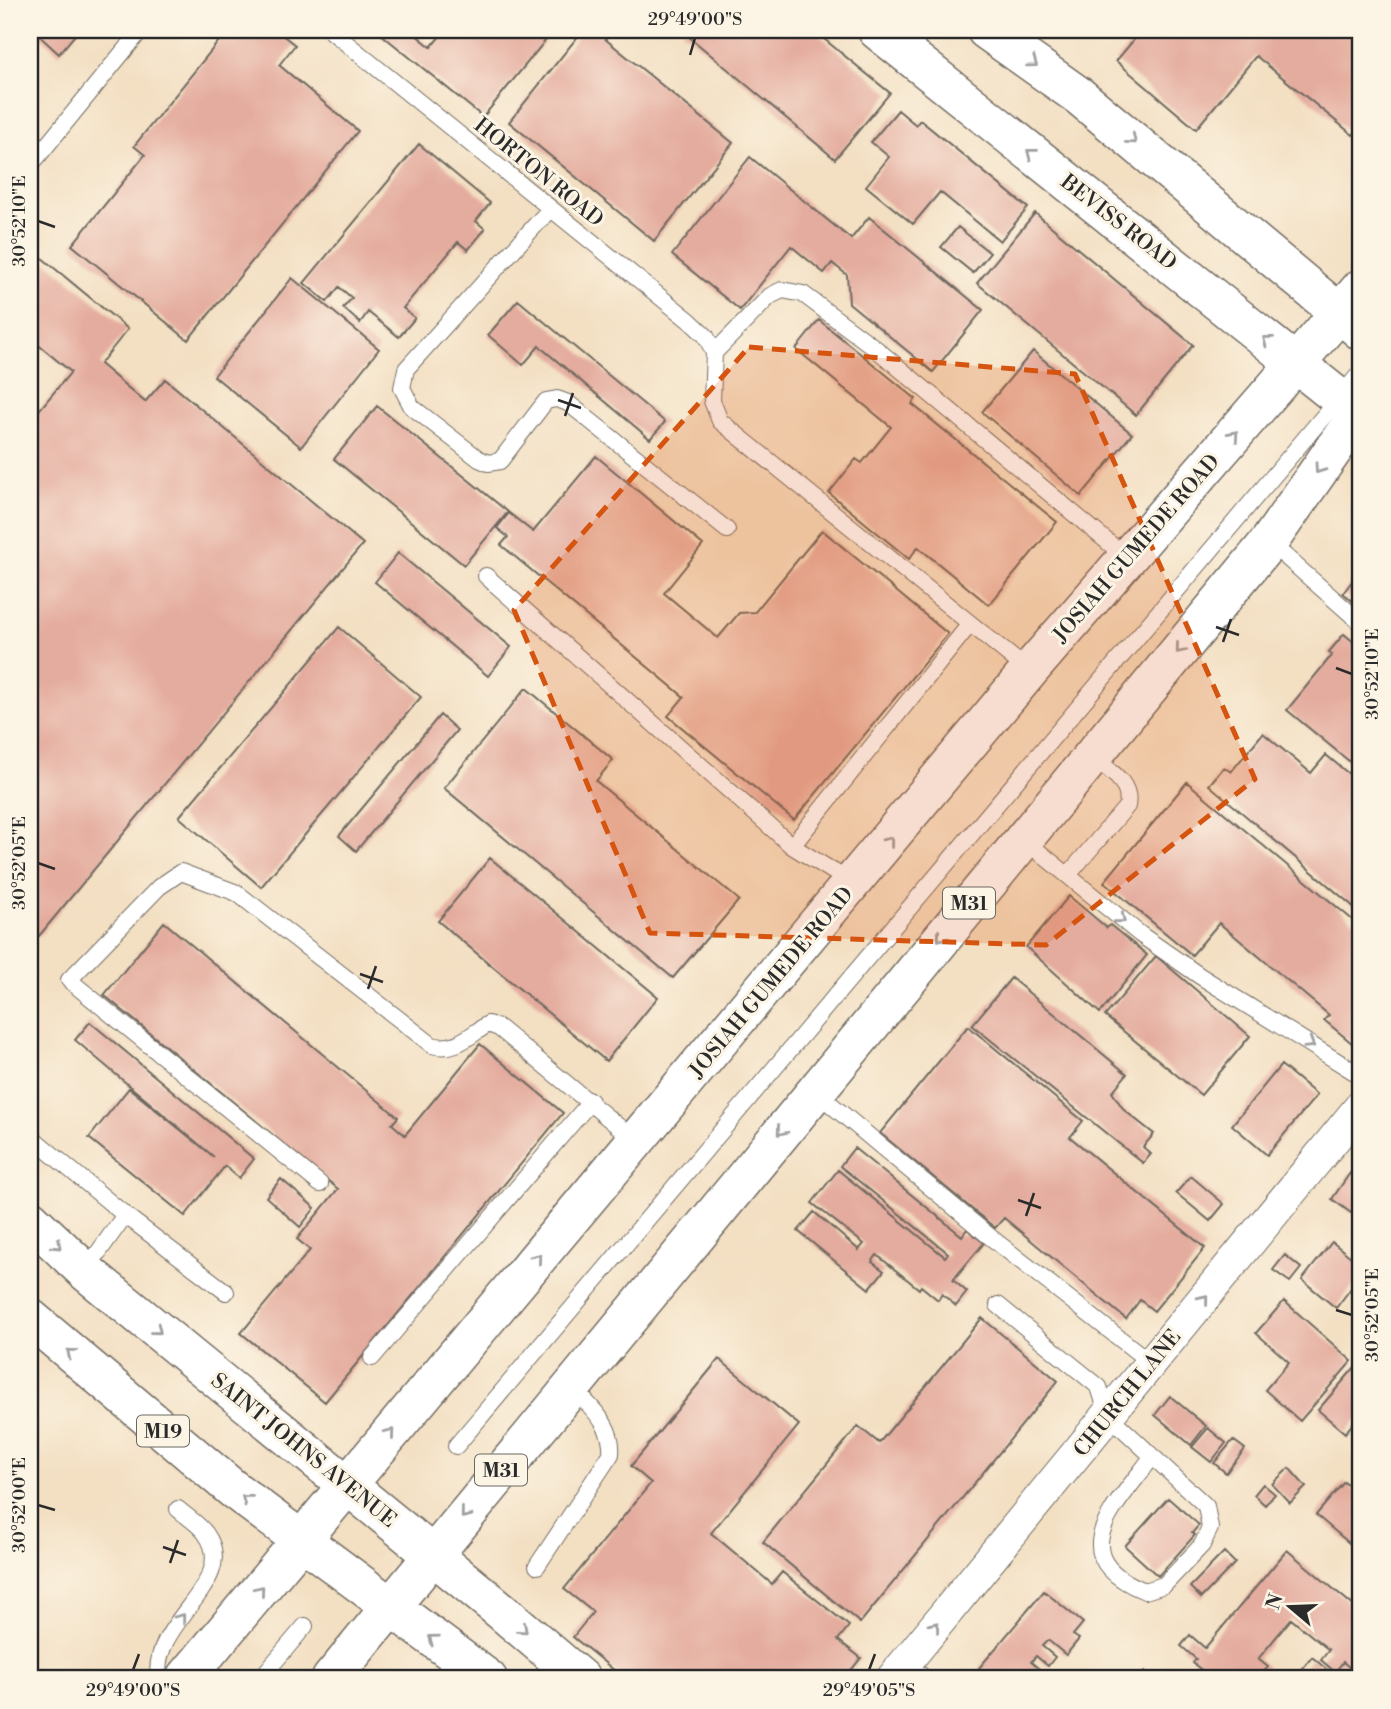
<svg xmlns="http://www.w3.org/2000/svg" width="1391" height="1709" viewBox="0 0 1391 1709" font-family="'Libre Bodoni',serif">
<rect width="100%" height="100%" fill="#fcf5e5"/>
<filter id="ink" filterUnits="userSpaceOnUse"><feTurbulence type="fractalNoise" baseFrequency=".0143" numOctaves="2"/><feDisplacementMap in="SourceGraphic" scale="14" xChannelSelector="R" yChannelSelector="G"/><feConvolveMatrix kernelMatrix="1 2 1 2 8 2 1 2 1" color-interpolation-filters="sRGB"/></filter>
<filter id="wash" filterUnits="userSpaceOnUse"><feTurbulence type="fractalNoise" baseFrequency=".00686" numOctaves="4" result="noise"/><feDisplacementMap in="SourceGraphic" scale="28" xChannelSelector="R" yChannelSelector="G"/><feGaussianBlur stdDeviation="1.57" result="paint"/><feColorMatrix in="noise" values="0 0 0 0 0 0 0 0 0 0 0 0 0 0 0 0 0 1.4 0 .05"/><feComposite in="paint" operator="in"/></filter>
<g filter="url(#wash)">
<rect width="100%" height="100%" fill="#f3dfc2"/>
<g id="blocks">
<!-- building -->
<path fill="#e4ac9e" d="M33 30H79L59 54Z
M210 30H276L295 45 279 65 358 131 188 340 72 245 145 155 134 146 219 41 208 32Z
M376 30H410L431 47 445 30H554L483 117Z
M583 30H594L733 143 654 241 509 122Z
M681 30H813L890 93 835 159Z
M1142 30H1361V125L1353 135 1256 56 1196 129 1116 61Z
M898 110 916 125 920 120 1028 208 1000 241 940 192 913 224 866 186 889 157 871 142Z
M419 144 490 203 476 221 485 229 468 250 458 242 403 308 415 318 399 337 368 312 360 323 343 308 352 298 339 287 327 302 304 283Z
M750 157 851 239 869 217 983 310 933 372 849 303 847 275 832 263 824 273 791 246 740 310 672 255Z
M1035 213 1193 345 1136 415 977 283Z
M958 227 990 253 973 273 941 247Z
M30 248 128 329 100 364 145 402 165 379 363 544 39 936 30 928V421L71 372 30 338Z
M292 278 379 349 301 447 214 376Z
M518 300 665 422 650 439 539 346 523 365 488 335Z
M819 320 916 399 912 404 1057 522 989 605 918 547 909 559 829 493 856 459 862 463 891 427 796 349Z
M1033 351 1132 434 1081 496 982 412Z
M377 406 508 512 464 565 334 459Z
M596 456 703 545 664 593 718 638 739 613 755 612 822 530 948 634 794 820 668 716 684 697 501 545 508 537 497 528 509 513 533 532Z
M398 553 511 647 488 676 375 582Z
M1361 570V608L1343 593Z
M339 627 421 697 261 887 179 817Z
M1344 634 1361 648V771L1287 710 1332 655 1328 653Z
M526 688 613 760 596 781 739 900 673 978 444 788Z
M440 715 457 730 356 851 339 836Z
M1263 733 1311 773 1326 755 1361 784V913L1209 785 1224 767 1231 772Z
M1187 782 1361 927V1034L1353 1044 1324 1020 1329 1015 1219 923 1192 955 1104 882Z
M490 858 658 997 606 1061 438 921Z
M1069 896 1107 928 1110 925 1147 955 1100 1013 1026 947Z
M164 922 398 1117 392 1124 405 1135 480 1044 563 1113 325 1402 241 1333 310 1250 297 1239 338 1189 104 995Z
M1156 956 1250 1036 1201 1095 1105 1016Z
M1011 978 1127 1074 1112 1092 1124 1110 1154 1134 1143 1147 1151 1154 1143 1163 972 1025Z
M90 1022 254 1159 239 1178 225 1166 185 1216 89 1138 129 1088 214 1157 75 1040Z
M968 1026 1083 1121 1070 1137 1205 1248 1154 1311 1140 1300 1126 1319 1004 1218 995 1228 880 1133Z
M1281 1065 1317 1095 1267 1155 1232 1125Z
M854 1148 962 1236 967 1229 984 1243 953 1280 967 1292 956 1306 942 1294 938 1300 921 1286 919 1289 877 1255 872 1262 884 1271 869 1289 798 1231 814 1212 859 1250 864 1244 812 1203 838 1170 945 1257 948 1253 840 1166Z
M1350 1173 1361 1181V1198L1351 1213 1332 1199Z
M1191 1176 1224 1204 1210 1221 1176 1193Z
M281 1179 315 1208 300 1227 266 1197Z
M1332 1242 1361 1265V1275L1336 1308 1302 1280Z
M1285 1255 1301 1268 1290 1282 1273 1270Z
M1284 1301 1352 1361 1300 1421 1265 1390 1289 1362 1256 1333Z
M982 1318 1058 1381 860 1623 763 1542 858 1426 879 1443Z
M719 1359 799 1425 711 1533 772 1584 782 1572 849 1626 838 1640 861 1658 844 1679H625L573 1637 593 1612 564 1589 651 1483 631 1466Z
M1356 1366 1361 1370V1414L1345 1433 1318 1410Z
M1170 1396 1206 1426 1191 1445 1155 1415Z
M1208 1428 1226 1443 1211 1462 1192 1447Z
M1233 1440 1245 1449 1226 1473 1214 1463Z
M1289 1468 1306 1487 1290 1503 1272 1484Z
M1344 1482 1361 1496V1553L1316 1515Z
M1263 1484 1275 1494 1265 1505 1254 1495Z
M1168 1498 1199 1525 1192 1533 1195 1535 1158 1576 1125 1546Z
M1287 1550 1361 1612V1669L1357 1674 1343 1662 1335 1672 1321 1660 1329 1650 1291 1619 1258 1659 1268 1667 1258 1679 1248 1676 1245 1679H1212L1193 1663 1196 1659 1181 1646 1190 1635 1205 1648Z
M1224 1552 1235 1563 1201 1598 1190 1587Z
M1044 1591 1083 1623 1073 1635 1079 1639 1066 1655 1048 1640 1042 1646 1055 1657 1048 1666 1036 1656 1031 1662 1051 1679H976L983 1672 979 1668Z
M1312 1657 1330 1672 1324 1679H1294Z
M1145 1672 1154 1679H1139Z"/>
</g>
</g>
<g filter="url(#ink)">
<use href="#blocks" fill-opacity="0" stroke="#716a60" stroke-width="2"/>
<g fill="none" stroke-linecap="round" stroke-linejoin="round">
<defs>
<path id="lane" d="M330 30 690 321 706 336 714 353
M30 166 141 30
M550 209 406 369 402 388 412 407 479 459 488 463 500 461 546 401 557 399 568 403 727 530
M1269 542 1361 623
M486 576 792 846 852 883
M1029 671 720 421 712 401 714 353 770 296 782 290 803 294 875 348 1127 558
M1023 839 1141 935 1200 976 1361 1076
M792 846 970 624
M1068 875 1127 806C1132 782 1108 770 1092 756
M816 1092 989 1236 1151 1363
M30 1136 125 1215 226 1292
M320 1184 69 980 159 887 181 872 237 893 432 1045C455 1052 470 1035 488 1024L499 1028 636 1141
M85 1271 125 1215
M998 1305 1099 1387 1108 1415 1206 1506 1210 1528 1202 1545 1164 1585 1145 1591C1059 1556 1116 1507 1152 1457
M372 1358 591 1101
M456 1446 1361 372
M537 1566 611 1454C614 1425 590 1407 572 1387
M905 1663 926 1679
M159 1679C149 1621 241 1583 206 1534 199 1524 187 1517 178 1509
M260 1679 305 1626"/>
<path id="street" d="M892 1679 1361 1106"/>
<path id="secondary" d="M877 30 1358 413
M986 30 1079 96 1361 331"/>
<path id="primary" d="M185 1679 1029 671 1361 288
M331 1679 1269 542 1361 410"/>
<path id="highway" d="M30 1219 85 1271 499 1609 581 1679
M30 1318 233 1489 488 1679"/>
</defs>
<!-- lane casing -->
<use href="#lane" stroke="#716a60" stroke-width="18"/>
<!-- street casing -->
<use href="#street" stroke="#716a60" stroke-width="34"/>
<!-- secondary casing -->
<use href="#secondary" stroke="#716a60" stroke-width="41"/>
<!-- primary casing -->
<use href="#primary" stroke="#716a60" stroke-width="41"/>
<!-- highway casing -->
<use href="#highway" stroke="#716a60" stroke-width="41"/>
<!-- lane -->
<use href="#lane" stroke="#fff" stroke-width="16"/>
<!-- street -->
<use href="#street" stroke="#fff" stroke-width="32"/>
<!-- secondary -->
<use href="#secondary" stroke="#fff" stroke-width="38"/>
<!-- primary -->
<use href="#primary" stroke="#fff" stroke-width="38"/>
<!-- highway -->
<use href="#highway" stroke="#fff" stroke-width="38"/>
</g>
<!-- one-way arrows -->
<defs><path id="oneway-chevron" d="M-2-3.5L2.5 0L-2 3.5" fill="none" stroke-width="1.6" stroke-linecap="round" stroke-linejoin="round" transform="scale(1.75)"/></defs>
<g stroke="#a0a0a0">
<use href="#oneway-chevron" transform="translate(1033 63) rotate(36)"/>
<use href="#oneway-chevron" transform="translate(1132 140) rotate(40)"/>
<use href="#oneway-chevron" transform="translate(1031 153) rotate(-142)"/>
<use href="#oneway-chevron" transform="translate(1267 340) rotate(-142)"/>
<use href="#oneway-chevron" transform="translate(1234 435) rotate(-49)"/>
<use href="#oneway-chevron" transform="translate(1319 469) rotate(125)"/>
<use href="#oneway-chevron" transform="translate(1180 649) rotate(130)"/>
<use href="#oneway-chevron" transform="translate(889 841) rotate(-51)"/>
<use href="#oneway-chevron" transform="translate(1121 919) rotate(39)"/>
<use href="#oneway-chevron" transform="translate(941 937) rotate(130)"/>
<use href="#oneway-chevron" transform="translate(1310 1044) rotate(32)"/>
<use href="#oneway-chevron" transform="translate(781 1131) rotate(130)"/>
<use href="#oneway-chevron" transform="translate(57 1245) rotate(43)"/>
<use href="#oneway-chevron" transform="translate(537 1258) rotate(-50)"/>
<use href="#oneway-chevron" transform="translate(1204 1299) rotate(-51)"/>
<use href="#oneway-chevron" transform="translate(157 1330) rotate(39)"/>
<use href="#oneway-chevron" transform="translate(71 1353) rotate(-140)"/>
<use href="#oneway-chevron" transform="translate(390 1433) rotate(-50)"/>
<use href="#oneway-chevron" transform="translate(246 1499) rotate(-142)"/>
<use href="#oneway-chevron" transform="translate(465 1514) rotate(129)"/>
<use href="#oneway-chevron" transform="translate(260 1590) rotate(-50)"/>
<use href="#oneway-chevron" transform="translate(181 1618) rotate(-52)"/>
<use href="#oneway-chevron" transform="translate(935 1626) rotate(-51)"/>
<use href="#oneway-chevron" transform="translate(523 1629) rotate(41)"/>
<use href="#oneway-chevron" transform="translate(433 1639) rotate(-144)"/>
</g>
</g>
<!-- marked area -->
<path fill="#d5540f" fill-opacity="0.2" stroke="#d5540f" stroke-width="5" stroke-dasharray="14 9" stroke-linejoin="round" d="M749 347 1075 374 1255 779 1046 945 650 933 514 610Z"/>
<!-- ticks -->
<path fill="none" stroke="#2b2b2b" stroke-width="2.5" d="M690 55 695 38M38 221 55 227M558 400 581 408M565 416 573 393M1216 627 1239 635M1223 642 1231 619M1336 668 1352 674M38 863 55 869M360 974 383 982M368 989 376 966M1018 1200 1041 1208M1026 1216 1034 1193M1336 1310 1352 1315M38 1505 55 1510M163 1547 186 1555M170 1563 178 1540M133 1670 139 1654M869 1670 875 1654"/>
<g text-anchor="middle" stroke-width="6" stroke-linejoin="round" paint-order="stroke">
<!-- shield labels -->
<g fill="#fcf5e5" stroke="#6a6863" stroke-width="2">
<rect x="943" y="887.5" width="52" height="31" rx="5"/>
<rect x="137" y="1415.5" width="52" height="31" rx="5"/>
<rect x="475" y="1454.5" width="52" height="31" rx="5"/>
</g>
<g font-size="19" font-weight="bold" fill="#2b2b2b">
<text x="969" y="910">M31</text>
<text x="163" y="1438">M19</text>
<text x="501" y="1477">M31</text>
</g>
<!-- street labels -->
<g font-size="21" fill="#2b2b2b" stroke="#fcf5e5">
<text transform="translate(539 172) rotate(39)" y="7">HORTON ROAD</text>
<text transform="translate(1119 222) rotate(38)" y="7">BEVISS ROAD</text>
<text transform="translate(1136 548) rotate(-49)" y="7">JOSIAH GUMEDE ROAD</text>
<text transform="translate(771 982) rotate(-50)" y="7">JOSIAH GUMEDE ROAD</text>
<text transform="translate(1127 1393) rotate(-51)" y="7">CHURCH LANE</text>
<text transform="translate(304 1450) rotate(39)" y="7">SAINT JOHNS AVENUE</text>
</g>
</g>
<!-- margin -->
<rect width="1391" height="1709" fill="none" stroke="#fcf5e5" stroke-width="77"/>
<!-- north arrow -->
<g transform="translate(1290 1607) rotate(289)" stroke="#fcf5e5" stroke-width="5" paint-order="stroke">
<path d="M0-5L12 26L0 18L-12 26Z" fill="#2b2b2b"/>
<text y="-10" font-size="19" font-weight="bold" text-anchor="middle" fill="#2b2b2b">N</text>
</g>
<rect x="38" y="38" width="1314" height="1632" fill="none" stroke="#2b2b2b" stroke-width="2.5"/>
<g font-size="18" text-anchor="middle" fill="#2b2b2b">
<text x="695" y="25">29°49'00"S</text>
<text transform="translate(19 221) rotate(-90)" y="6">30°52'10"E</text>
<text transform="translate(1372 674) rotate(-90)" y="6">30°52'10"E</text>
<text transform="translate(19 863) rotate(-90)" y="6">30°52'05"E</text>
<text transform="translate(1372 1315) rotate(-90)" y="6">30°52'05"E</text>
<text transform="translate(19 1505) rotate(-90)" y="6">30°52'00"E</text>
<text x="133" y="1696">29°49'00"S</text>
<text x="869" y="1696">29°49'05"S</text>
</g>
</svg>
